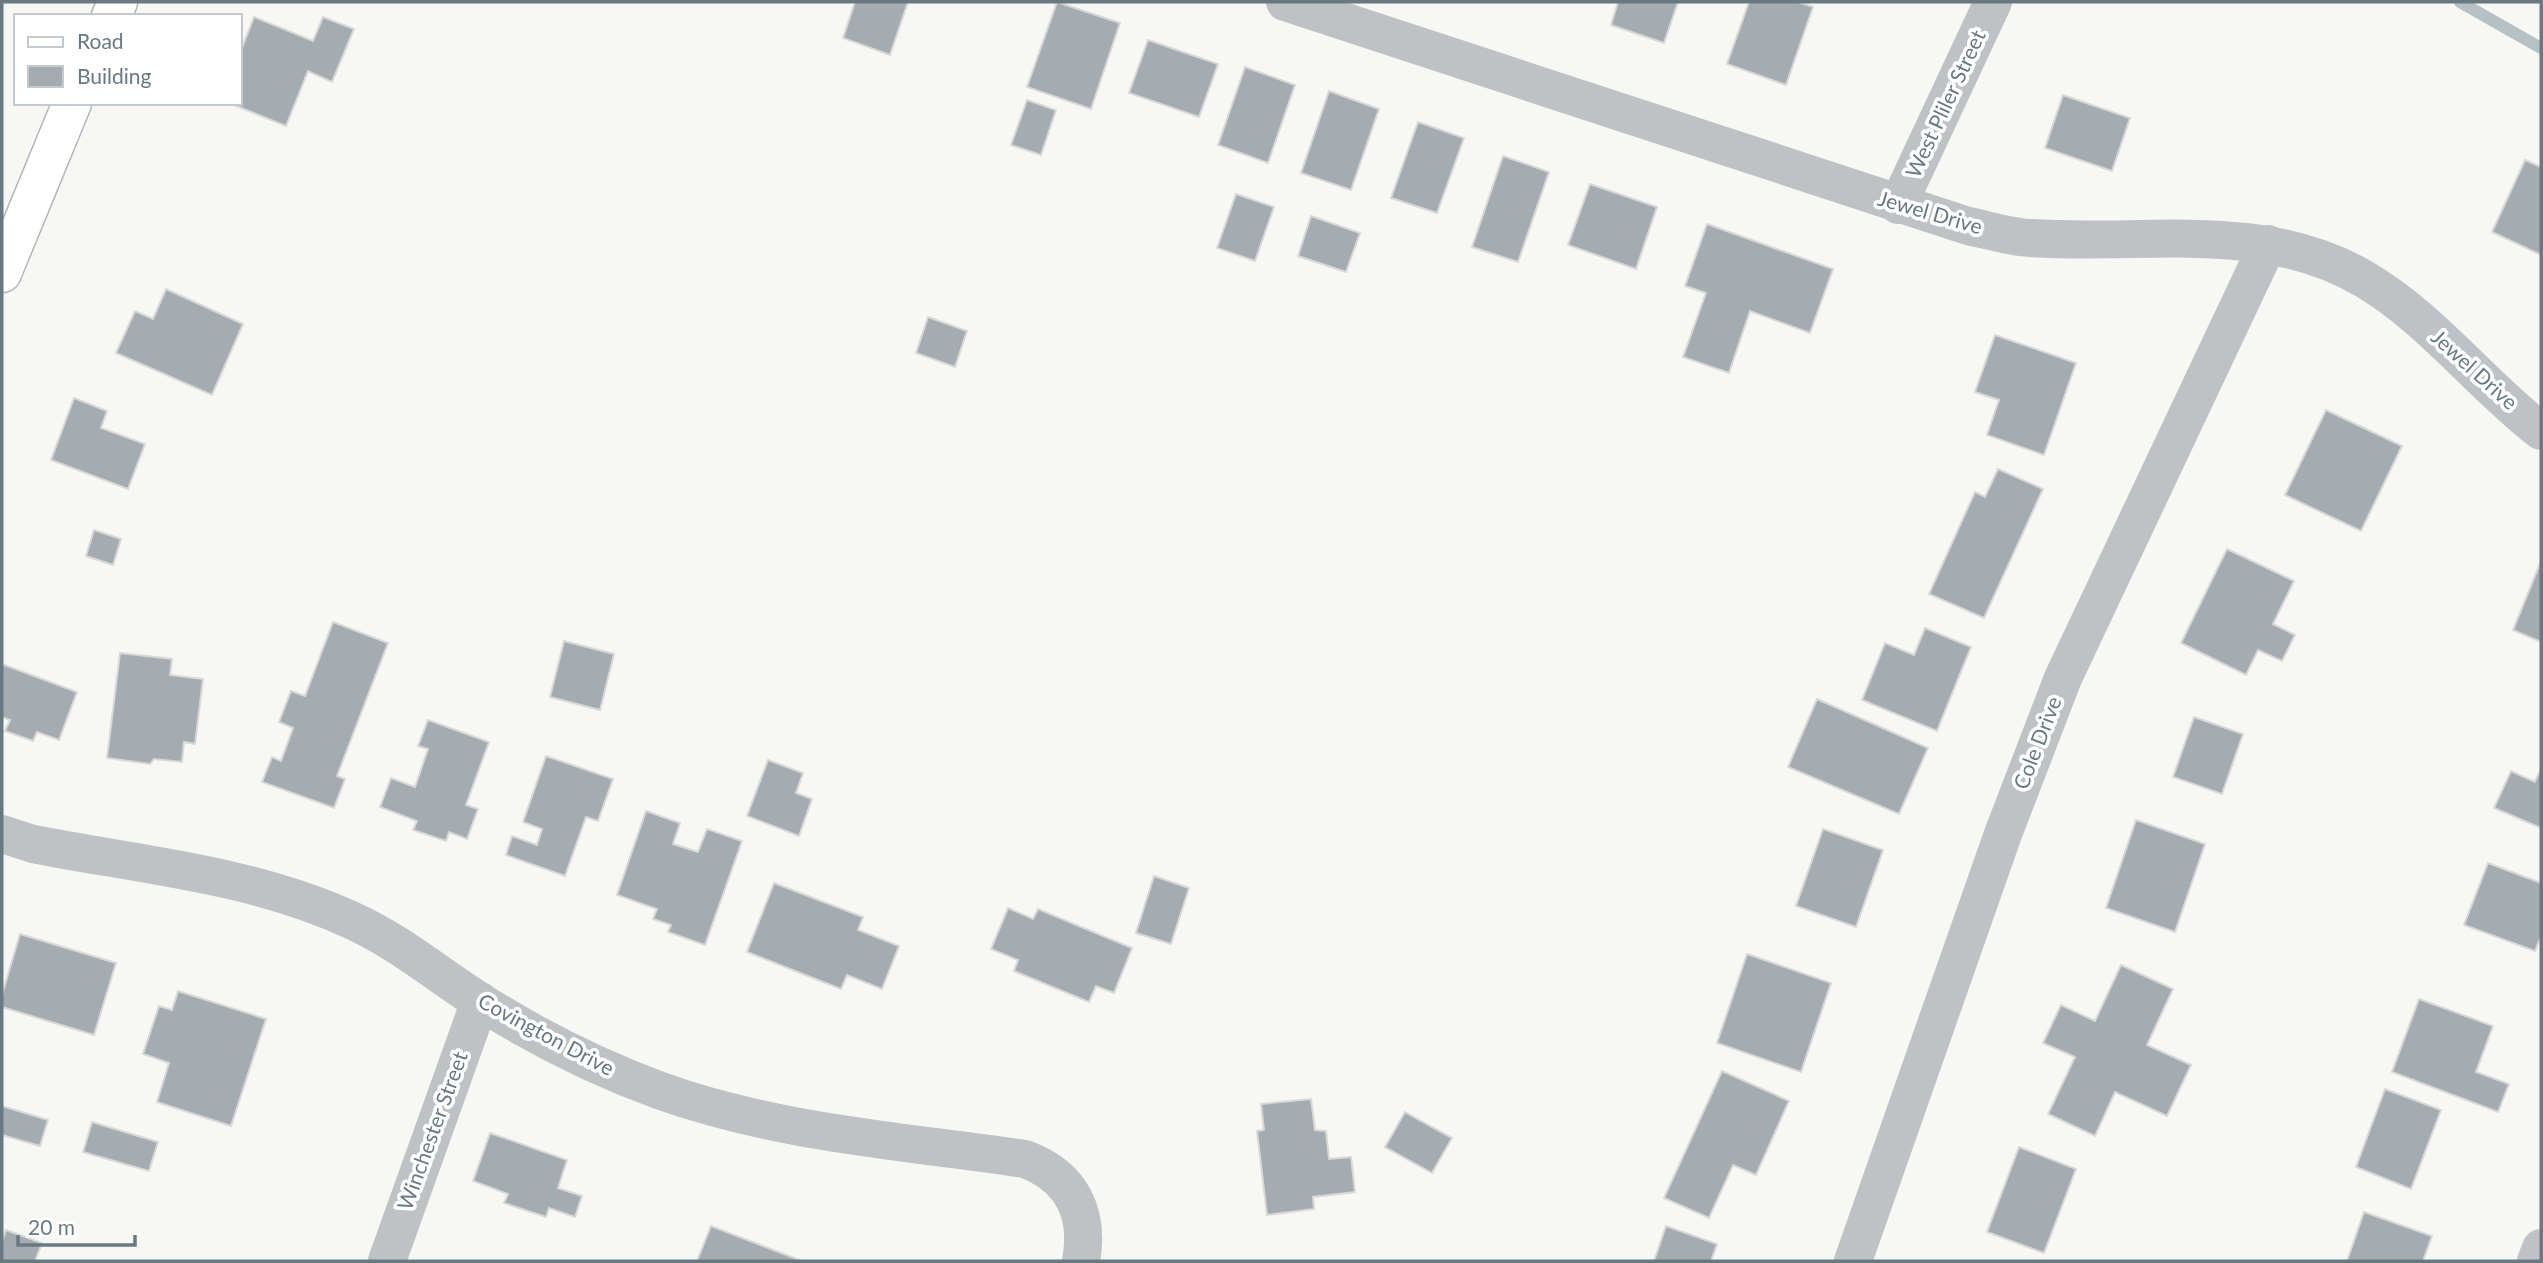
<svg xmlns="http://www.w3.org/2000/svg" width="2543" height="1263" viewBox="0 0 2543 1263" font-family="Lato,sans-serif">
<rect width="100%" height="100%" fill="#f7f7f4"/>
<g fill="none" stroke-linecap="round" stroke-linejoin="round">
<!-- stream -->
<path stroke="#b5c1c4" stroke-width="12" d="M2460 2 2541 48"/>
</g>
<!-- building -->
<path fill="#a4acb1" stroke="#d8d8d7" stroke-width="2" d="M855 2H908L890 55 843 38Z
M1057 2 1120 23 1091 109 1027 87Z
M1618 2H1678L1664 43 1611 25Z
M1749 2H1798L1813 7 1786 85 1727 64Z
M254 17 313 41 323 17 354 29 332 82 308 71 286 126 229 103H240V53Z
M1148 40 1218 64 1199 117 1129 93Z
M1245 67 1295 85 1268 163 1218 145Z
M1329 91 1379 109 1351 190 1301 173Z
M2063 95 2130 118 2112 171 2045 148Z
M1027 100 1056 110 1041 155 1011 145Z
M1418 122 1464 138 1437 213 1391 198Z
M1503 156 1549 172 1518 262 1472 247Z
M2525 160 2541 167V255L2492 232Z
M1590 184 1657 207 1636 269 1568 245Z
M1236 194 1274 207 1255 261 1217 248Z
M1311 216 1360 233 1346 272 1298 256Z
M1707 224 1833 269 1810 333 1750 311 1729 373 1683 357 1706 293 1685 286Z
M166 289 243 324 212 395 116 353 135 311 153 319Z
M928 317 967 331 955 367 916 353Z
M1995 335 2076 363 2044 455 1987 435 1999 400 1975 392Z
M74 398 107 411 101 428 145 444 128 489 51 460Z
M2326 410 2402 446 2361 531 2285 495Z
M1998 469 2043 489 1984 618 1929 594 1975 492 1985 497Z
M94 530 121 539 113 565 86 556Z
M2227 549 2294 581 2273 624 2295 635 2282 661 2258 650 2246 675 2181 643Z
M2541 561V642L2513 630Z
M333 622 388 643 337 776 345 779 334 808 262 782 272 757 281 761 293 728 279 722 291 691 305 696Z
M1925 628 1971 647 1937 731 1862 700 1885 643 1914 655Z
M564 641 614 654 600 710 550 697Z
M120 653 172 659 170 675 203 679 195 744 184 742 182 762 154 759 150 764 107 758Z
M2 664 77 692 59 740 37 732 33 741 5 731 10 720 2 717Z
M1817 699 1928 748 1899 814 1788 767Z
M2194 717 2243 734 2222 794 2173 777Z
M428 720 489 742 466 805 478 809 467 839 449 832 446 841 413 830 417 821 380 807 391 778 415 787 428 749 418 746Z
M546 756 613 779 598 821 586 817 565 876 506 855 512 836 537 845 542 829 523 822Z
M768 760 803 773 796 793 812 799 799 836 747 816Z
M2541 768V828L2494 808 2511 771 2535 782Z
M646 811 680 823 673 844 698 852 707 829 742 841 705 945 668 932 671 925 653 919 657 909 617 895Z
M2136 820 2205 844 2175 932 2106 908Z
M1823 829 1883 850 1856 927 1796 906Z
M2488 863 2541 883V936L2535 951 2464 925Z
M1154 876 1189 888 1171 944 1136 933Z
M774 883 863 917 858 930 899 946 882 989 847 975 841 989 747 952Z
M1008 908 1033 919 1038 909 1132 948 1114 993 1096 986 1089 1002 1014 971 1018 960 991 949Z
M20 934 116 963 94 1035 2 1007V995Z
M1747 954 1831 983 1801 1072 1717 1043Z
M2121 965 2173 989 2147 1045 2191 1065 2167 1116 2115 1092 2095 1136 2048 1114 2075 1057 2043 1043 2061 1005 2095 1021Z
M178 991 266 1019 231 1126 157 1102 169 1063 143 1054 159 1006 172 1010Z
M2419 999 2493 1026 2476 1072 2509 1084 2498 1112 2392 1072Z
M1722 1071 1789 1101 1756 1175 1733 1165 1709 1218 1664 1198Z
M2385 1089 2441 1110 2411 1189 2356 1167Z
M1311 1099 1315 1130 1326 1131 1329 1159 1351 1157 1355 1192 1313 1197 1314 1209 1267 1215 1257 1131 1264 1130 1261 1104Z
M2 1106 48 1120 40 1146 2 1135Z
M1405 1112 1452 1138 1432 1173 1385 1147Z
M92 1122 158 1142 149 1171 83 1152Z
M490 1133 567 1160 558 1188 582 1196 575 1217 549 1208 546 1217 504 1203 508 1194 473 1181Z
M2019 1147 2076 1169 2044 1253 1987 1232Z
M2364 1212 2432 1236 2423 1261H2347Z
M711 1226 802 1261H697Z
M1666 1226 1717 1244 1711 1261H1654Z
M6 1230 42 1243 35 1261H2V1242Z"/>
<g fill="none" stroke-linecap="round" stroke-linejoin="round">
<defs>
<path id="secondary" d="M111 16 118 2
M2 273 72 103"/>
</defs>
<!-- secondary casing -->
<use href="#secondary" stroke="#b1b6ba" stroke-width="41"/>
<!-- street -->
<path stroke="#bec2c5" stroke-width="38" d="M1285 2 1968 226C1988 230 2010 237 2030 238 2142 246 2263 219 2364 279 2431 318 2480 384 2541 431
M1898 205 1993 2
M2 834 33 844C140 865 251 874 351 920 398 941 438 975 481 1002 538 1038 598 1068 661 1091 779 1133 902 1141 1025 1159 1071 1176 1090 1212 1081 1261
M387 1261 480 1001
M1853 1261 2003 834 2063 678 2268 244
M2536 1261 2541 1248"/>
<!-- secondary -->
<use href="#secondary" stroke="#fff" stroke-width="38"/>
</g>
<g text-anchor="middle" stroke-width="7" stroke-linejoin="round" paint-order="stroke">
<!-- street labels -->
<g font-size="21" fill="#697982" stroke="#fff">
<text transform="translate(1946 104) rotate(-65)" y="7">West Pliler Street</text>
<text transform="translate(1930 213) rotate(16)" y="7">Jewel Drive</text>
<text transform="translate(2474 370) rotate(42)" y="7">Jewel Drive</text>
<text transform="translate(2038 743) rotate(-69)" y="7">Cole Drive</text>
<text transform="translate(546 1035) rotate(28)" y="7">Covington Drive</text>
<text transform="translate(433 1131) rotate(-70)" y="7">Winchester Street</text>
</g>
</g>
<!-- border -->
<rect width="2543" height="1263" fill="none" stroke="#697982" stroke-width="7"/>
<!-- legend -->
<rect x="14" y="14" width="228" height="91" fill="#ffffff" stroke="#c3c9cd" stroke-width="2"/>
<rect x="28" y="37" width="35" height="10" fill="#ffffff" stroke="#c3c9cd" stroke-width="2"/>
<text x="77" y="49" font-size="21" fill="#697982">Road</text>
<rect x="28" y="66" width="35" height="21" fill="#a4acb1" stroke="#c3c9cd" stroke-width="2"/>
<text x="77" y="84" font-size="21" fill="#697982">Building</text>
<!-- scale -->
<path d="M18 1235v10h117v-10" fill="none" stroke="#697982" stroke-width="3.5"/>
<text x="28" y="1235" font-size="21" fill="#697982" stroke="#ffffff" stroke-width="5" paint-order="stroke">20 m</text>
</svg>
